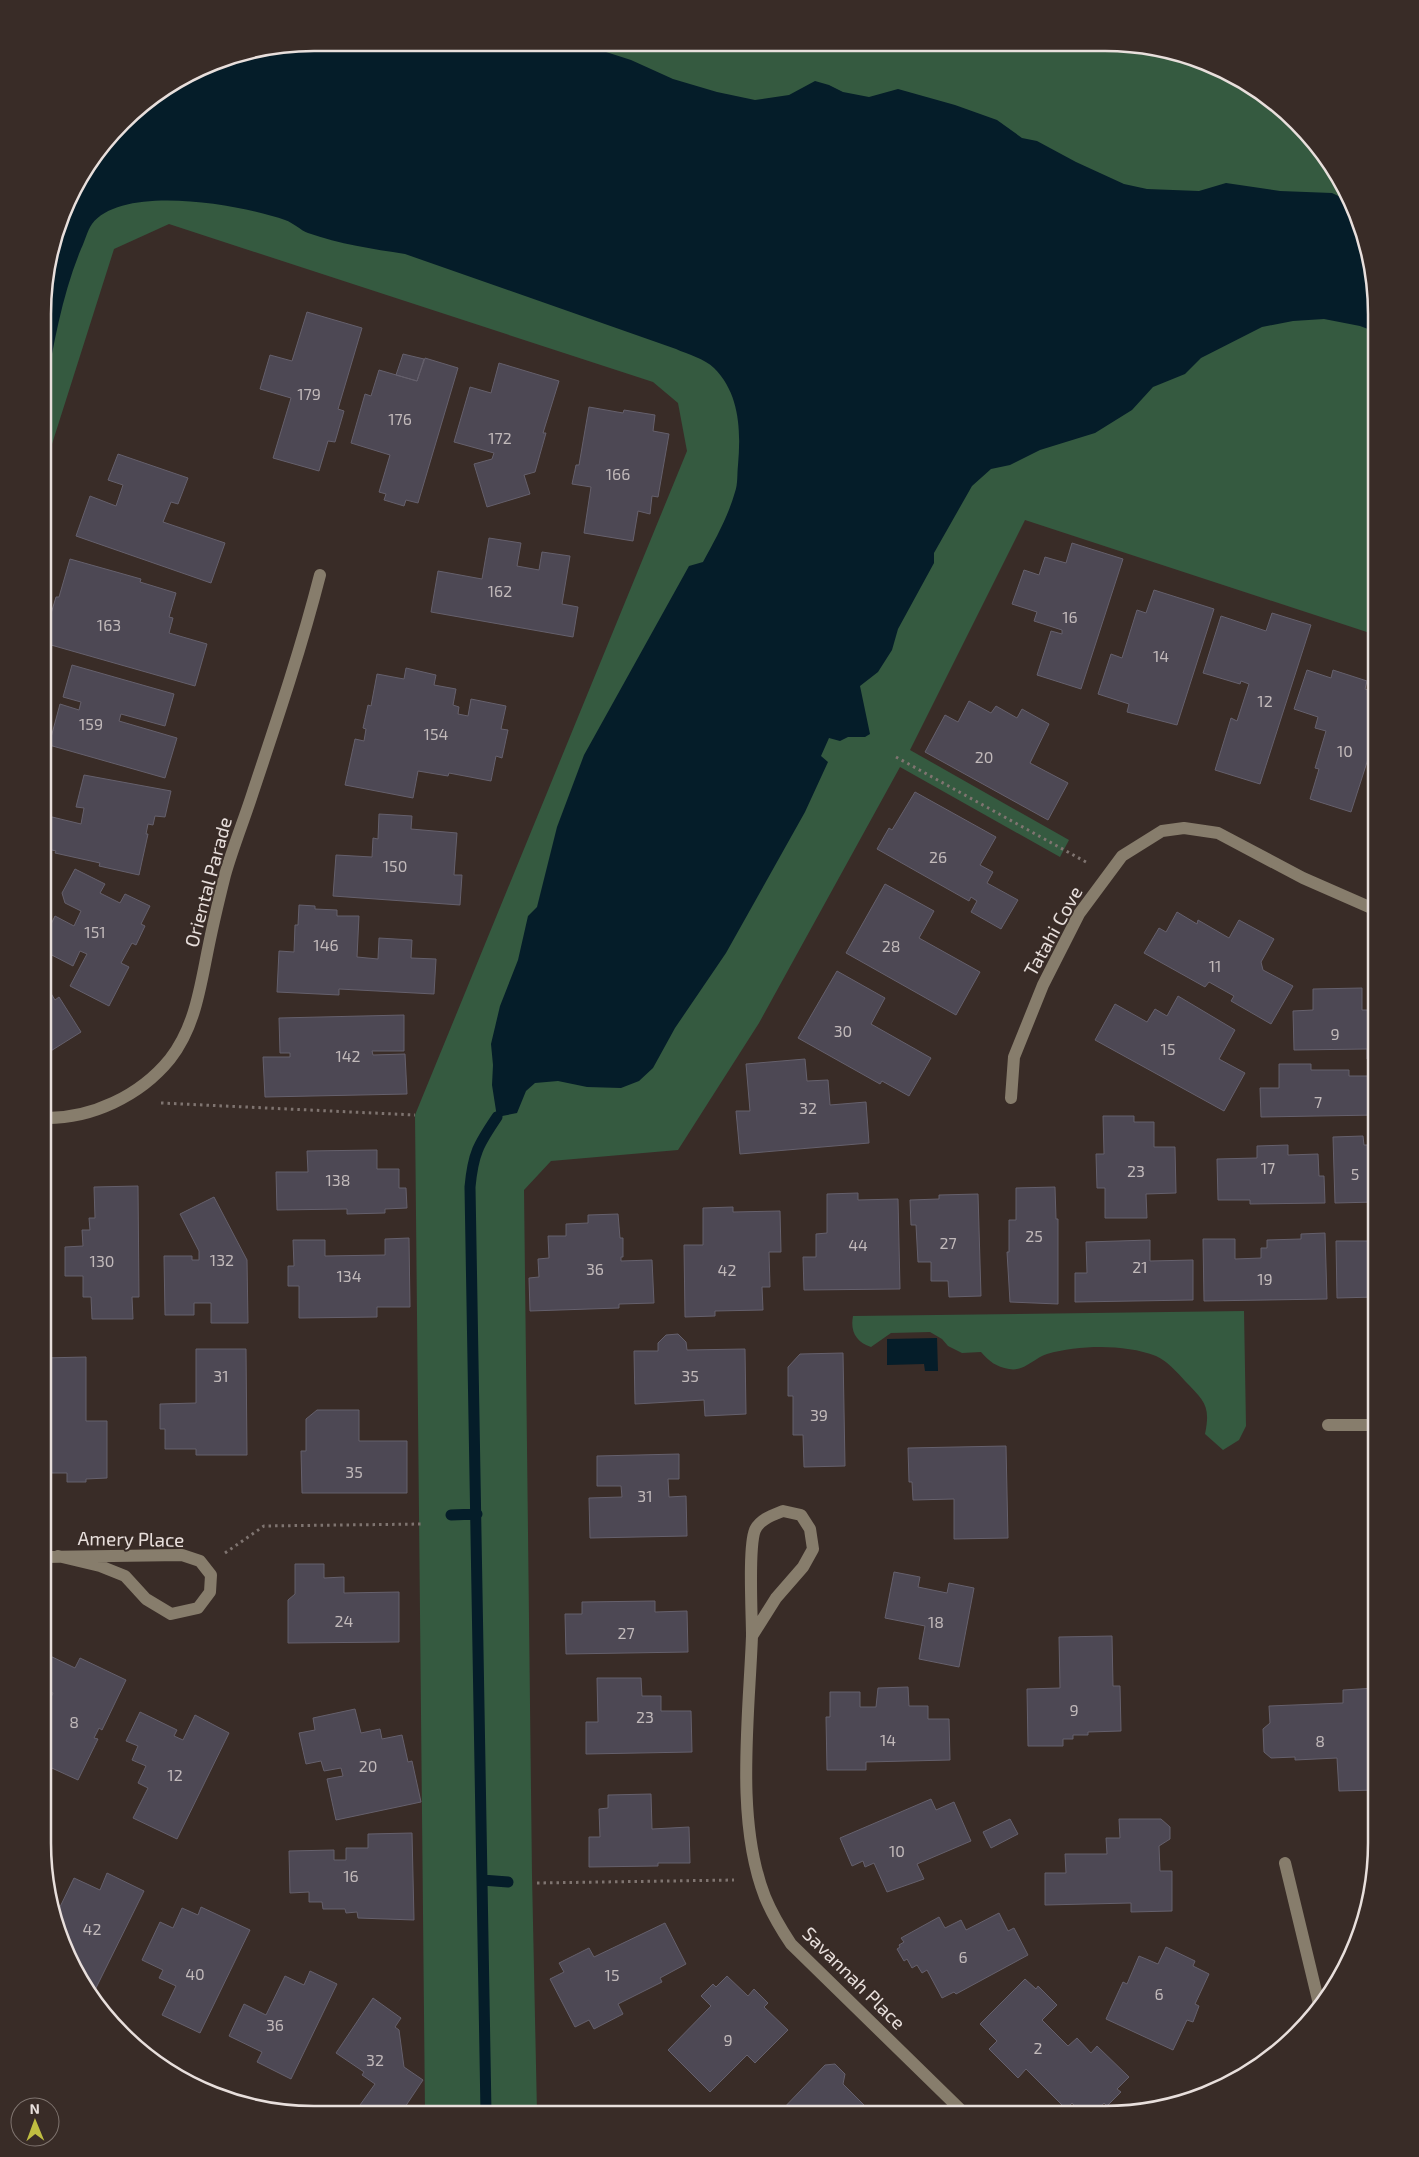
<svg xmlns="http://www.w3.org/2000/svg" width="1419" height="2157" viewBox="0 0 1419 2157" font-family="'Exo 2',sans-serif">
<rect width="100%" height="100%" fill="#392c27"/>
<!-- green -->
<path fill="#355a40" d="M315 43 1140 45 1208 63 1270 99 1320 149 1356 210 1376 315V635L1025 520 910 750 1069 840 1060 857 900 767 759 1023 678 1150 551 1161 524 1190 532 1875 537 2113H425L415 1115 687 451 678 403 653 382 169 224 114 249 45 466V279L79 179 135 110 227 57Z
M1244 1311 1246 1426 1239 1440 1223 1450 1205 1434C1211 1405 1204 1401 1185 1381 1178 1373 1166 1360 1156 1356 1124 1344 1080 1345 1047 1354 1034 1358 1024 1372 1009 1369 996 1367 989 1361 981 1352L962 1353 948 1346 942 1339 930 1332 891 1333 871 1347C856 1342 850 1331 853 1316Z"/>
<!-- water -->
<path fill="#051d29" d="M315 43H578L631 60 673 79 717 92 755 100 789 95 815 81 829 85 843 92 869 97 898 89 955 105 997 120 1022 138 1037 141 1076 162 1124 184 1147 189 1199 191 1226 183 1280 191 1332 193 1351 202 1356 210 1376 315V332L1360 326 1324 319 1293 321 1262 327 1201 358 1185 374 1153 387 1132 410 1095 433 1040 450 1010 465 991 469 972 486 934 553V563L898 629 892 650 878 672 860 686 870 734 865 737H848L840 741 829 738 821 756 828 762 805 812 726 953 675 1028 653 1068 639 1081 621 1088 587 1087 558 1081 535 1083 526 1091 517 1113 497 1117 492 1085 493 1065 491 1044 500 1006 518 960 528 916 537 907 557 827 584 755 689 566 703 562C715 540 728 517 735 492 738 484 737 474 738 465 741 431 740 394 714 368 705 359 687 354 676 349L405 254C373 249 339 244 308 233 300 230 294 223 285 220 243 205 123 183 92 224 87 231 85 241 81 249 62 295 54 343 45 392V279L79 179 135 110 227 57Z
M937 1338 938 1371H925L924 1364 887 1365V1339Z"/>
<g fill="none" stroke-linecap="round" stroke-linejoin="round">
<!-- stream -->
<path stroke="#051d29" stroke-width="11" d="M451 1515 477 1514
M482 1880 508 1882
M486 2113 470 1187C473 1154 478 1145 497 1117"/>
</g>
<!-- building -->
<path fill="#4d4854" stroke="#65606c" d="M307 312 362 328 338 409 344 411 335 442 328 441 319 471 273 458 291 398 260 389 270 355 292 361Z
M403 354 424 359 417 381 396 375Z
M425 358 458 368 418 503 406 500 404 506 384 500 386 494 379 492 390 455 351 443 365 394 371 396 379 370 417 381Z
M499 363 559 381 543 433H546L535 472 524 475 530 494 487 507 474 464 492 459 494 453 454 442 470 387 491 393Z
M589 407 623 413 624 410 655 415 653 431 669 434 658 497 652 496 650 514 638 511 633 541 584 533 591 487 572 484 576 465H579Z
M118 454 188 478 178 504 171 502 163 522 225 543 211 583 76 536 90 496 116 506 123 485 108 480Z
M489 538 521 543 517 566 539 570 542 552 570 556 562 604 578 607 573 637 431 612 438 571 482 579Z
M1072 543 1123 559 1081 689 1037 675 1051 631 1062 634V630L1034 621 1037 612 1012 604 1024 570 1039 575 1045 557 1066 563Z
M70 559 141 579 140 582 176 593 169 617 173 618 169 633 207 644 195 686 44 643V637L56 597H59Z
M1154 590 1214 609 1177 725 1127 712 1129 704 1098 694 1111 654 1122 658 1137 610 1146 613Z
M1272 613 1311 625 1260 784 1215 770 1231 718 1237 721 1249 684 1241 681 1240 684 1203 673 1221 616 1266 631Z
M72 665 174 694 165 726 121 714 119 721 177 738 165 778 49 745 60 704 79 710 81 702 63 697Z
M406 668 436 675 434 685 456 689 453 705 459 707 458 714 468 716 471 699 506 706 501 729 508 730 502 758 496 756 491 781 449 773 448 776 418 771 413 798 345 785 355 739 364 741 366 729 363 728 368 705 371 706 377 674 404 679Z
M1307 670 1331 678 1333 670 1367 681 1365 689 1376 693V734L1351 812 1310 799 1319 769 1315 768 1326 731 1315 728 1318 717 1294 709Z
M969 701 991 713 996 706 1017 718 1022 709 1049 724 1030 763 1068 783 1048 820 925 752 945 715 958 722Z
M84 775 171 791 165 817 155 816 153 825 148 824 146 834H148L139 875 99 866 100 863 55 853 56 851 44 848V815L81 824 84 808 76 807Z
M915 792 996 837 980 865 993 872 987 883 1018 900 1001 929 971 912 977 901 971 897 969 901 877 849 889 828 892 830Z
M379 814 412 816 411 829 457 833 454 875H462L460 905 333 896 336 855 372 857 373 838 378 839Z
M75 869 105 884 100 893 120 903 125 894 150 906 141 924 145 926 136 945 132 943 121 963 129 967 109 1006 70 986 87 954 80 951 73 966 44 951V938L55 916 74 926 81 911 65 903 62 893Z
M885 884 934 911 919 938 980 972 956 1015 846 953Z
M299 905 315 906V909L337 910V916H359L357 957 378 959 379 938 412 940 411 958 436 959 434 994 339 989V995L277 992 279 951 294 952 295 925H298Z
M1177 912 1197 924 1198 920 1229 938 1239 920 1274 939 1261 962 1263 970 1293 986 1271 1024 1231 1001 1234 996 1209 982 1205 987 1144 953 1159 928 1166 932Z
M837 971 885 998 871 1024 931 1058 909 1096 882 1081 880 1084 798 1038Z
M44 982 55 1000 59 997 81 1032 46 1054 44 1050Z
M1362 988V1010H1375L1376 1059H1367V1049L1294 1050 1293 1011 1313 1010V989Z
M1178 996 1235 1030 1219 1059 1245 1073 1224 1111 1095 1040 1115 1004 1147 1022 1155 1009 1167 1016Z
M404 1015V1051H372L373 1055 405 1054 407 1094 265 1097 263 1057H290V1053H280L279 1018Z
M805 1059 807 1081 828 1080 830 1105 866 1102 869 1143 740 1154 736 1111H750L746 1064Z
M1279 1064H1311V1070H1349V1076H1376V1115L1261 1117 1260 1088H1279Z
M1103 1116H1134V1122H1154V1147H1175L1176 1193 1146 1194 1147 1218H1105V1188H1097L1096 1154H1104Z
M1363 1136 1364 1145H1376V1202L1335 1203 1333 1137Z
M1288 1145V1155L1318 1154 1319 1176H1324L1325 1203 1250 1204V1200H1218L1217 1159 1257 1158V1146Z
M377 1150V1169H399V1188H406L407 1208 385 1209V1213L347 1214V1209L277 1210 276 1172H308L307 1151Z
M138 1186 139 1297H132L133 1319H92L91 1297H83V1276H65V1247L83 1246 82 1230H90L89 1218H95L94 1187Z
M1055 1187 1056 1219H1058V1304L1010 1302 1007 1252H1009V1220H1016V1188Z
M858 1193V1200L898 1199 900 1289 804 1290 803 1257H816V1234L827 1233V1194Z
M978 1194 981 1296 949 1297 948 1281H931V1262H918L916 1225H911L910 1200 939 1199V1195Z
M214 1197 247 1260 248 1323H211V1303H194V1315H165L164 1256H192V1260H199V1251L180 1214Z
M733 1207V1212L780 1211 781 1252H769L770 1287H762L763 1310 715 1311V1316L685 1317 684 1245H703V1208Z
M618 1214 620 1238H623V1257H621V1261L652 1260 654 1303 619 1304V1308L530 1311 529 1278 539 1277 538 1259 549 1258 548 1236H566V1224L588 1223V1215Z
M1325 1233 1327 1299 1204 1301 1203 1239H1235V1259L1261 1258V1248H1267V1240L1301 1239V1234Z
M409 1238 410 1307H377V1317L299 1318V1286H288V1266H294L293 1240H325V1256L385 1255V1239Z
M1150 1240V1261L1193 1260V1300L1075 1302V1273H1087L1086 1242Z
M1336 1241H1374V1244H1376V1297L1337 1298Z
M678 1334 686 1342 687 1350 745 1349 746 1414 705 1416 704 1400 635 1404 634 1351H658V1343L666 1335Z
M196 1349H246L247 1455H196V1449H165V1429H160V1404L196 1403Z
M843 1353 845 1466 804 1467 803 1435H793V1396H788V1367L800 1354Z
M86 1357V1421H107V1478L86 1479V1482H67V1473H43V1358Z
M317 1410H359V1441H407V1493H302L301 1451H306V1419Z
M1006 1446 1008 1538 954 1539V1499L913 1500 912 1482H909L908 1448Z
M679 1454V1479H668L669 1497 686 1496 687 1536 590 1538 589 1498 622 1497 621 1486H597V1456Z
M295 1564H324V1578L344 1577V1593L399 1592V1642L288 1643V1600L295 1594Z
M894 1572 920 1577 918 1587 947 1593 949 1583 974 1588 959 1667 919 1659 925 1626 885 1618Z
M655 1601V1612L687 1611 688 1652 566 1654 565 1614H582V1602Z
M1112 1636 1113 1686H1120L1121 1731 1088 1732V1735H1073V1739H1063V1746H1028L1027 1689 1060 1688 1059 1637Z
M44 1653 75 1668 80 1658 126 1680 102 1730 99 1728 94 1738 98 1739 78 1780 43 1764V1715L53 1693 43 1688Z
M597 1678H641L642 1696H661V1711H691L692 1752 586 1754V1722H598Z
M908 1687 909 1706H928V1719H949L950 1760 866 1762V1770H827L826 1717H830V1692H860V1707H876L878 1688Z
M1376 1688V1790L1339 1791 1337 1758 1295 1760V1757L1271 1758 1264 1752 1263 1729 1270 1723 1269 1706 1343 1703V1690Z
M355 1709 361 1733 380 1729 382 1739 402 1735 408 1762 412 1761 421 1802 336 1820 327 1779 343 1776 341 1768 324 1771 321 1761 306 1764 299 1733 315 1730 313 1718Z
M140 1712 177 1730 174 1736 183 1740 195 1715 229 1733 177 1839 133 1818 148 1788 138 1783 146 1766 132 1760 138 1746 126 1741Z
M651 1794 652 1829 689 1827 690 1863H658V1866L589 1867V1837H600L599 1809 608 1808V1795Z
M931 1799 936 1810 954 1802 971 1841 917 1864 924 1879 887 1892 874 1863 865 1867 863 1861 852 1866 840 1838Z
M1010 1819 1018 1834 991 1848 983 1832Z
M1119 1819H1161L1170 1827V1839L1159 1846 1160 1871H1172V1911L1131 1912V1903L1045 1905V1873H1066L1065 1854H1107L1106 1838H1120Z
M412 1833 414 1920 358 1918 357 1912 346 1913 345 1909H323L322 1902H309V1892L290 1893 289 1851 334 1850V1860H346V1848H368V1834Z
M107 1873 144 1891 93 1994 90 1993 63 1947 56 1910 58 1911 74 1878 100 1890Z
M201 1907 250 1930 200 2033 162 2015 176 1986 159 1978 163 1970 142 1960 160 1922 173 1928 182 1908 198 1915Z
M999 1913 1008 1931 1014 1928 1028 1955 956 1994 954 1992 942 1998 927 1970 922 1973 917 1965 912 1968 907 1959 904 1961 897 1949 900 1947 899 1945 904 1942 901 1938 939 1917 945 1928 961 1920 966 1930Z
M665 1923 686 1964 660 1978 662 1982 618 2004 623 2014 594 2029 589 2020 575 2027 550 1979 564 1972 559 1963 589 1948 594 1957Z
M1166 1947 1195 1961 1193 1966 1209 1974 1195 2004 1199 2006 1193 2022 1187 2020 1173 2050 1106 2019 1123 1982 1127 1984 1139 1956 1158 1964Z
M310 1971 337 1984 291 2079 257 2062 262 2052 229 2036 244 2004 266 2015 285 1976 304 1985Z
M727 1976 748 1996 754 1989 768 2003 764 2007 788 2030 755 2063 747 2055 710 2092 668 2050 711 2006 701 1996 713 1984 716 1987Z
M1025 1979 1036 1989 1038 1986 1057 2005 1042 2020 1068 2046 1077 2038 1091 2053 1097 2046 1129 2077 1117 2089 1121 2092 1107 2106 1104 2103 1092 2114H1083L1072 2103 1066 2109 1026 2069 1018 2078 989 2049 997 2041 980 2024Z
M373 1998 401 2018 395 2027 399 2030 404 2067 423 2080 401 2113 355 2112 375 2084 362 2075 364 2072 336 2053Z
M835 2064 845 2074 843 2084 873 2114H778L825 2065Z"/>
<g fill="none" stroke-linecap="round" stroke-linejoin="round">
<!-- path -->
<path stroke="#7f7470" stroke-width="3" stroke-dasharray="2.5 4" stroke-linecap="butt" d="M896 757 1086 862
M161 1103 415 1115
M225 1553 264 1526 422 1524
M537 1883 734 1880"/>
<!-- minor -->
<path stroke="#877d6c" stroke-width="12" d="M1011 1098 1014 1057 1043 985 1079 914 1122 856 1162 831 1184 828 1218 833 1303 878 1376 910
M44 1118C91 1119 140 1096 170 1059 195 1027 200 988 208 949 213 924 219 899 225 875 233 847 244 820 253 792 277 720 301 649 320 575
M1328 1425H1376
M783 1511 801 1515 810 1529 813 1549 803 1567 776 1598 752 1636C752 1614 748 1547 755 1530 760 1519 773 1515 783 1511Z
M43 1557 182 1555 200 1561 211 1575 210 1592 198 1608 171 1614 146 1599 125 1576 100 1566 58 1556
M752 1636C749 1716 735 1821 765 1897 772 1914 781 1929 791 1944L965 2114
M1285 1863 1320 2008"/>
</g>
<g text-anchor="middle" stroke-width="4" stroke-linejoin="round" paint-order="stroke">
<!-- number labels -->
<g font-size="16" fill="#c1b9ba">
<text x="309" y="400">179</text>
<text x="400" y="425">176</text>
<text x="500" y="444">172</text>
<text x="618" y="480">166</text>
<text x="500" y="597">162</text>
<text x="1070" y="623">16</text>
<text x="109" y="631">163</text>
<text x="1161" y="662">14</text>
<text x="1265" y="707">12</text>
<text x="91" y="730">159</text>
<text x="436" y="740">154</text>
<text x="1345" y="757">10</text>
<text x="984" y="763">20</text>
<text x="938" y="863">26</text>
<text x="395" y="872">150</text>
<text x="95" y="938">151</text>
<text x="326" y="951">146</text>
<text x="891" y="952">28</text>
<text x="1215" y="972">11</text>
<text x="843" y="1037">30</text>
<text x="1335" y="1040">9</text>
<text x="1168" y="1055">15</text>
<text x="348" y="1062">142</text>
<text x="1318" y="1108">7</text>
<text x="808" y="1114">32</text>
<text x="1268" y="1174">17</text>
<text x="1136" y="1177">23</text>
<text x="1355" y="1180">5</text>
<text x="338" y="1186">138</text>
<text x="1034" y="1242">25</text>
<text x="948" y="1249">27</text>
<text x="858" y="1251">44</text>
<text x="222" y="1266">132</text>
<text x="102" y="1267">130</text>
<text x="1140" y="1273">21</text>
<text x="595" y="1275">36</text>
<text x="727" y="1276">42</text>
<text x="349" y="1282">134</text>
<text x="1265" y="1285">19</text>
<text x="221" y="1382">31</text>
<text x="690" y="1382">35</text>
<text x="819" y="1421">39</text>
<text x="354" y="1478">35</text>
<text x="645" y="1502">31</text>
<text x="344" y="1627">24</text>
<text x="936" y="1628">18</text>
<text x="626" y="1639">27</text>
<text x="1074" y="1716">9</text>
<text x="645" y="1723">23</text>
<text x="74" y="1728">8</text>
<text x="888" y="1746">14</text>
<text x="1320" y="1747">8</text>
<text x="368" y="1772">20</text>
<text x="175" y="1781">12</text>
<text x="897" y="1857">10</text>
<text x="351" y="1882">16</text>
<text x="92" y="1935">42</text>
<text x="963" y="1963">6</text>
<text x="195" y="1980">40</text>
<text x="612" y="1981">15</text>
<text x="1159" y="2000">6</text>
<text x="275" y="2031">36</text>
<text x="728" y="2046">9</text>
<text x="1038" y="2054">2</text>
<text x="375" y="2066">32</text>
</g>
<!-- street labels -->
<g font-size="19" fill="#e8dfdc" stroke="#392c27">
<text transform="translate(208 882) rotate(-75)" y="7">Oriental Parade</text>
<text transform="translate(1053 931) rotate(-61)" y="7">Tatahi Cove</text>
<text transform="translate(131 1539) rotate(1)" y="7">Amery Place</text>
<text transform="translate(854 1978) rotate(45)" y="7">Savannah Place</text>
</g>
</g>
<!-- crop -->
<path d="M0 0H1419V2157H0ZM314 51H1105A263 263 0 0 1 1368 314V1843A263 263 0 0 1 1105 2106H314A263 263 0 0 1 51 1843V314A263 263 0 0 1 314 51Z" fill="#392c27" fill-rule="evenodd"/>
<path fill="none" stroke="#e8dfdc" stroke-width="2.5" d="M314 51H1105A263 263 0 0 1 1368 314V1843A263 263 0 0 1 1105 2106H314A263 263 0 0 1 51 1843V314A263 263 0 0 1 314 51Z"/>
<!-- north arrow -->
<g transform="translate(35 2122) rotate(359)"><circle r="24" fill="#392c27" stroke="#7f746f"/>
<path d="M0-4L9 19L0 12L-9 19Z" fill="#c0be41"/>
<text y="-8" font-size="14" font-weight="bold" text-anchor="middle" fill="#e8dfdc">N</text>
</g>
</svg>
